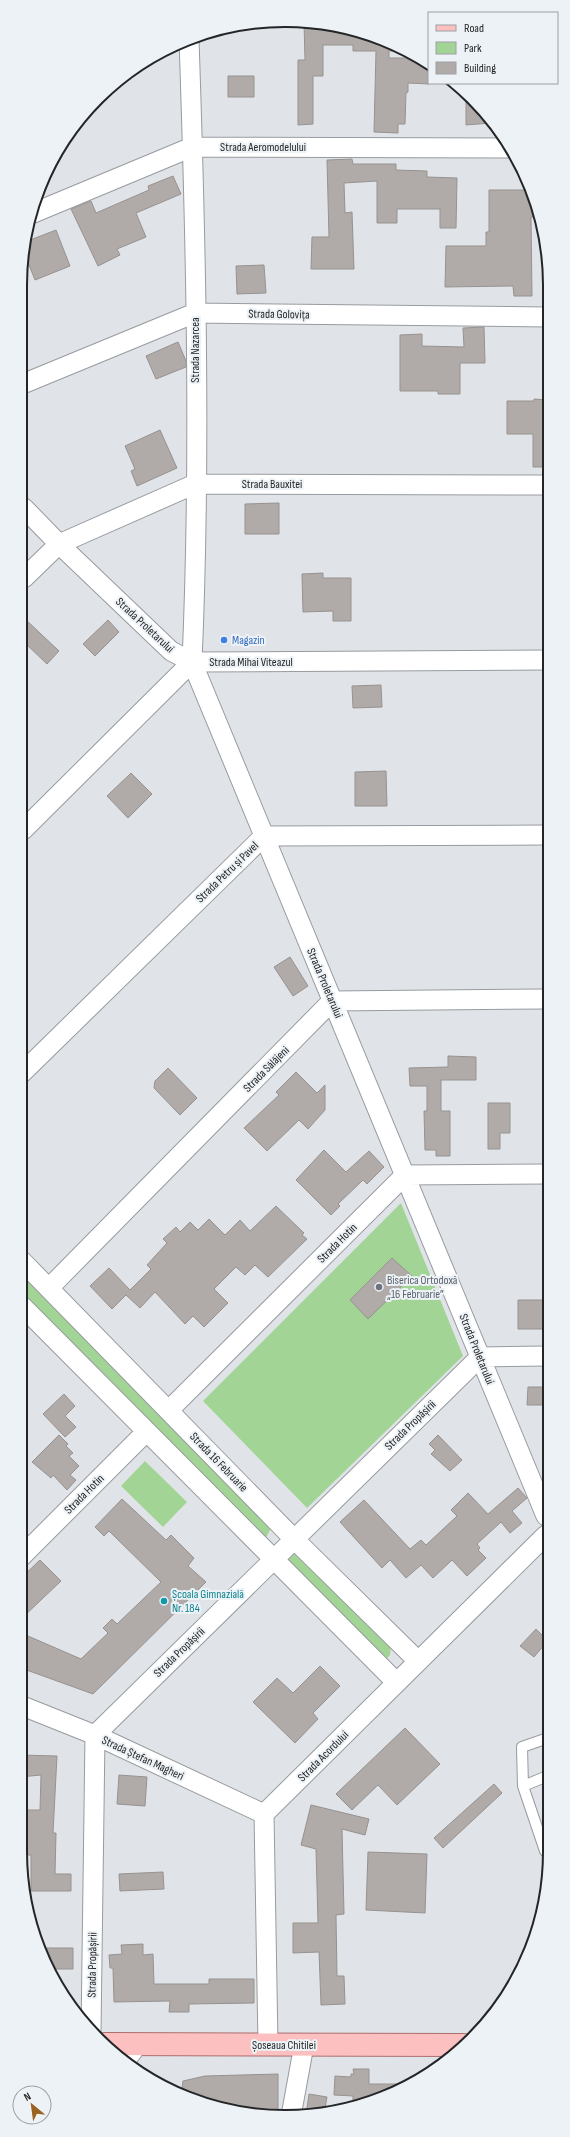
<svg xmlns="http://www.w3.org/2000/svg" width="570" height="2137" viewBox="0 0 570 2137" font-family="'Sofia Sans Condensed',sans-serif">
<rect width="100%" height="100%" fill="#e0e4e8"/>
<!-- green -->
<path fill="#a2d595" d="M401 1203 463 1356 307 1508 203 1401Z
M22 1273 271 1528 267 1536 260 1539 22 1303Z
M145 1461 187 1502 163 1527 121 1486Z
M287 1544 391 1646 390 1655 385 1661 275 1550Z"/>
<!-- building -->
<path fill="#b0aba9" stroke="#979290" d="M304 22 336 25 402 47 406 51H389V58H417L429 67V84L408 83V92L406 93 405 124H398V133L374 132 376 51H353V45H323V76H313V124L298 125V60H305Z
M228 76H254V97H228Z
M466 93 473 98 491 123 466 125Z
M352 159 353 164H396V170L427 171V177L457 178 456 228H440V209H397V223H377V181L344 183 345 213 352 212 354 269H311L312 237H329L327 160Z
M173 176 181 194 136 213 146 237 117 249 120 255 98 266 71 209 91 201 96 213 149 190 148 186Z
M489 190H529L538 217H531L532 296H514L513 286 445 287 446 246H486V232H489Z
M56 230 70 266 35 280 25 255V242Z
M264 265 266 293 237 294 236 266Z
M484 327 485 363H460V394H438V391H400V335L422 334V346L464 347 463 328Z
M178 342 186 361V367L156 379 146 356Z
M534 399 548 400 547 467H533V434H507V401H534Z
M160 430 177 468 137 486 131 471 135 469 125 446Z
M279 503V534H245V504Z
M323 573V578H351V621H333V611L303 612 302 574Z
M24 618 59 651 47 664 24 642Z
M108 620 119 632 95 656 83 644Z
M381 685 382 707 353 708 352 686Z
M386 771 387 806H355V772Z
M131 773 152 794 128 818 107 796Z
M290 957 308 986 293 996 274 967Z
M448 1056 476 1057V1080H441V1111H450V1156H436V1150H425L424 1111H427V1086H410L409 1068 448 1067Z
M168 1068 197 1098 180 1115 154 1088 155 1081Z
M296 1072 317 1093 325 1085V1110L308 1129 299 1120 267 1151 244 1128 279 1095 276 1092Z
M488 1103H510V1133H500V1149H488Z
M324 1150 346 1172 369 1151 384 1167 367 1184 363 1180 338 1204 340 1206 331 1215 296 1180Z
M276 1206 304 1233 302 1235 307 1239 268 1277 255 1265 245 1275 236 1267 214 1289 228 1303 204 1327 193 1316 185 1324 155 1292 140 1308 126 1295 112 1309 90 1286 109 1268 130 1290 151 1269 147 1265 167 1243 163 1239 176 1227 180 1232 190 1222 198 1230 209 1219 225 1235 240 1220 250 1231Z
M392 1258 412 1276 368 1319 350 1300Z
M518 1300H544V1329H518Z
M528 1387H546V1405H527Z
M64 1394 75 1406 65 1416 76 1427 65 1437 43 1414Z
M59 1435 68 1444 66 1446 73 1453 69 1456 79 1466 70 1475 76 1480 67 1490 53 1475 51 1478 32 1462Z
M438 1435 462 1460 450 1471 431 1454 435 1450 429 1444Z
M518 1488 527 1498 512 1511 522 1523 510 1533 501 1522 477 1544 480 1548 478 1550 486 1558 467 1576 452 1560 433 1578 421 1565 406 1578 390 1560 382 1568 340 1522 364 1500 410 1549 421 1540 426 1545 457 1516 451 1510 468 1493 488 1514Z
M122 1499 166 1540 171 1535 194 1558 188 1566 206 1582 93 1694 21 1668V1633L81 1659 108 1633 103 1628 112 1619 117 1624 161 1582 109 1531 104 1536 95 1527Z
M40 1560 61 1581 21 1619V1578Z
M536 1629 545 1638V1644L534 1657 520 1646Z
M320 1666 340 1686 313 1713 318 1719 295 1743 253 1702 277 1678 293 1693Z
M405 1728 440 1764 397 1805 378 1785 352 1810 336 1794Z
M20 1755 57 1756 53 1833H56L55 1874H71V1891H31V1855H21V1810H40L41 1775 20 1777Z
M119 1775 147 1777 145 1806 117 1804Z
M494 1784 502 1793 443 1848 434 1838Z
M311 1805 369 1819 365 1835 342 1829 344 1914 336 1915 337 1976H344L345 2004 321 2005 319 1952 293 1953V1923H318L316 1849 301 1845Z
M368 1852 427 1854 425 1913 366 1910Z
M163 1872 164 1889 120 1891 119 1874Z
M143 1944V1955L153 1954 154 1984H209V1979H254V2003L189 2004V2012H169L170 2001 114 2002 113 1968H110L109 1955 122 1954 121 1945Z
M39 1948H73V1969H50Z
M353 2069H369V2084H406L370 2103 353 2107V2096L334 2095 335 2076 351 2077V2074H354Z
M278 2074V2116H267L217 2108 181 2095 183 2081 205 2076Z
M309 2094 327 2097 324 2114 306 2115Z"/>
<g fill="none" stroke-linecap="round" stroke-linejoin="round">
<defs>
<path id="lane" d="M523 1786 545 1777
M545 1851 523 1786 522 1747 545 1739"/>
<path id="street" d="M189 39C196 246 201 455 192 662
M31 214 192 147 509 148
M25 383 195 313 548 317
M24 508 59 544 171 651 192 662 546 1516
M24 578 59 544 195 484 547 485
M23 830 192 662 547 660
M22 1073 264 836 547 835
M22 1261 294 1539 418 1661
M49 1288 332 1001 546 999
M22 1306 396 1682
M169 1410 405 1175 546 1174
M21 1557 146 1432
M20 1705 95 1735 264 1814
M91 2032 95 1735 480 1357 546 1356
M268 2045 264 1814 546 1535
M124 2063 138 2044
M291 2116 304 2045"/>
<path id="primary" d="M104 2044 464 2045"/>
</defs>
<!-- lane casing -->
<use href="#lane" stroke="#979b9f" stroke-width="12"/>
<!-- street casing -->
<use href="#street" stroke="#979b9f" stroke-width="21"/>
<!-- primary casing -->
<use href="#primary" stroke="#ad6e6e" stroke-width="24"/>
<!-- lane -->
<use href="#lane" stroke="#fff" stroke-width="10"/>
<!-- street -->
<use href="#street" stroke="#fff" stroke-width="19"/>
<!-- primary -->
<use href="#primary" stroke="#fbc0bf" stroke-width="22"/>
</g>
<!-- markers -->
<circle fill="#3f7fe0" stroke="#edf2f6" stroke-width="1.5" cx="224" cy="640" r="4"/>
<circle fill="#6b7280" stroke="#edf2f6" stroke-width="1.5" cx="379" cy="1287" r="4"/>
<circle fill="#0f9aa8" stroke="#edf2f6" stroke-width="1.5" cx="164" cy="1601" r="4"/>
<g text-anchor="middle" stroke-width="4" stroke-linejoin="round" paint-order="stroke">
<!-- street labels -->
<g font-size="12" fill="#232526" stroke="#edf2f6">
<text x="263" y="151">Strada Aeromodelului</text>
<text transform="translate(279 314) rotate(1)" y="4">Strada Golovița</text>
<text transform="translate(195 350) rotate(-90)" y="4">Strada Nazarcea</text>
<text x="272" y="488">Strada Bauxitei</text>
<text transform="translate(145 625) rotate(43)" y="4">Strada Proletarului</text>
<text x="251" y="666">Strada Mihai Viteazul</text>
<text transform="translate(227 872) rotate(-44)" y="4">Strada Petru și Pavel</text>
<text transform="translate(325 983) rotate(67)" y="4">Strada Proletarului</text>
<text transform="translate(266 1069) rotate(-45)" y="4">Strada Sălăjeni</text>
<text transform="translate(337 1243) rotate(-45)" y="4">Strada Hotin</text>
<text transform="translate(477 1349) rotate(68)" y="4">Strada Proletarului</text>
<text transform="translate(410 1425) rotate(-44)" y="4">Strada Propășirii</text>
<text transform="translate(219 1462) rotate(46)" y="4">Strada 16 Februarie</text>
<text transform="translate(84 1494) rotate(-45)" y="4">Strada Hotin</text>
<text transform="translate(179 1652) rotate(-44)" y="4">Strada Propășirii</text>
<text transform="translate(323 1756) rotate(-45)" y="4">Strada Acordului</text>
<text transform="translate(143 1758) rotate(25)" y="4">Strada Ștefan Magheri</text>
<text transform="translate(92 1965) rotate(-89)" y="4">Strada Propășirii</text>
<text x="284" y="2049">Șoseaua Chitilei</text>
</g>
<!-- shop labels -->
<g font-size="12" fill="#366cbe" stroke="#edf2f6" text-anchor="start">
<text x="232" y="644">Magazin</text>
</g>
<!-- worship labels -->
<g font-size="12" fill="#5b616d" stroke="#edf2f6" text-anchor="start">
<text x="387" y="1284">Biserica Ortodoxă<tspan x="387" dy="14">„16 Februarie”</tspan></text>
</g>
<!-- culture labels -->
<g font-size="12" fill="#0d838f" stroke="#edf2f6" text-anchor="start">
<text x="172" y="1598">Școala Gimnazială<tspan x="172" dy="14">Nr. 184</tspan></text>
</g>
</g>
<!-- crop -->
<path d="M0 0H570V2137H0ZM285 27H285A258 258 0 0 1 543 285V1852A258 258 0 0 1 285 2110H285A258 258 0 0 1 27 1852V285A258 258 0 0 1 285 27Z" fill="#edf2f6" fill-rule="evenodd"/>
<path fill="none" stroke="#232526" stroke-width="2" d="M285 27H285A258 258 0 0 1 543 285V1852A258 258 0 0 1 285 2110H285A258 258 0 0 1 27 1852V285A258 258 0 0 1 285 27Z"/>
<!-- legend -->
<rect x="428" y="12" width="130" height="72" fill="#edf2f6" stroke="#9ca0a3"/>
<rect x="436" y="25" width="20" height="6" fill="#fbc0bf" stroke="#9ca0a3"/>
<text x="464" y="32" font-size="12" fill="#232526">Road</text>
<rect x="436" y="42" width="20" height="12" fill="#a2d595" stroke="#9ca0a3"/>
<text x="464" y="52" font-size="12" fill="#232526">Park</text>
<rect x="436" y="62" width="20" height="12" fill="#b0aba9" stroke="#9ca0a3"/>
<text x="464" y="72" font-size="12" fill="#232526">Building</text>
<!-- north arrow -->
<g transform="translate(32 2105) rotate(331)"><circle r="19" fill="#edf2f6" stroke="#9ca0a3"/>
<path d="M0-3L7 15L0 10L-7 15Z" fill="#9a611f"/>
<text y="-6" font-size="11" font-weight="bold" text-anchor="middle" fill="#232526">N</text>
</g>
</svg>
